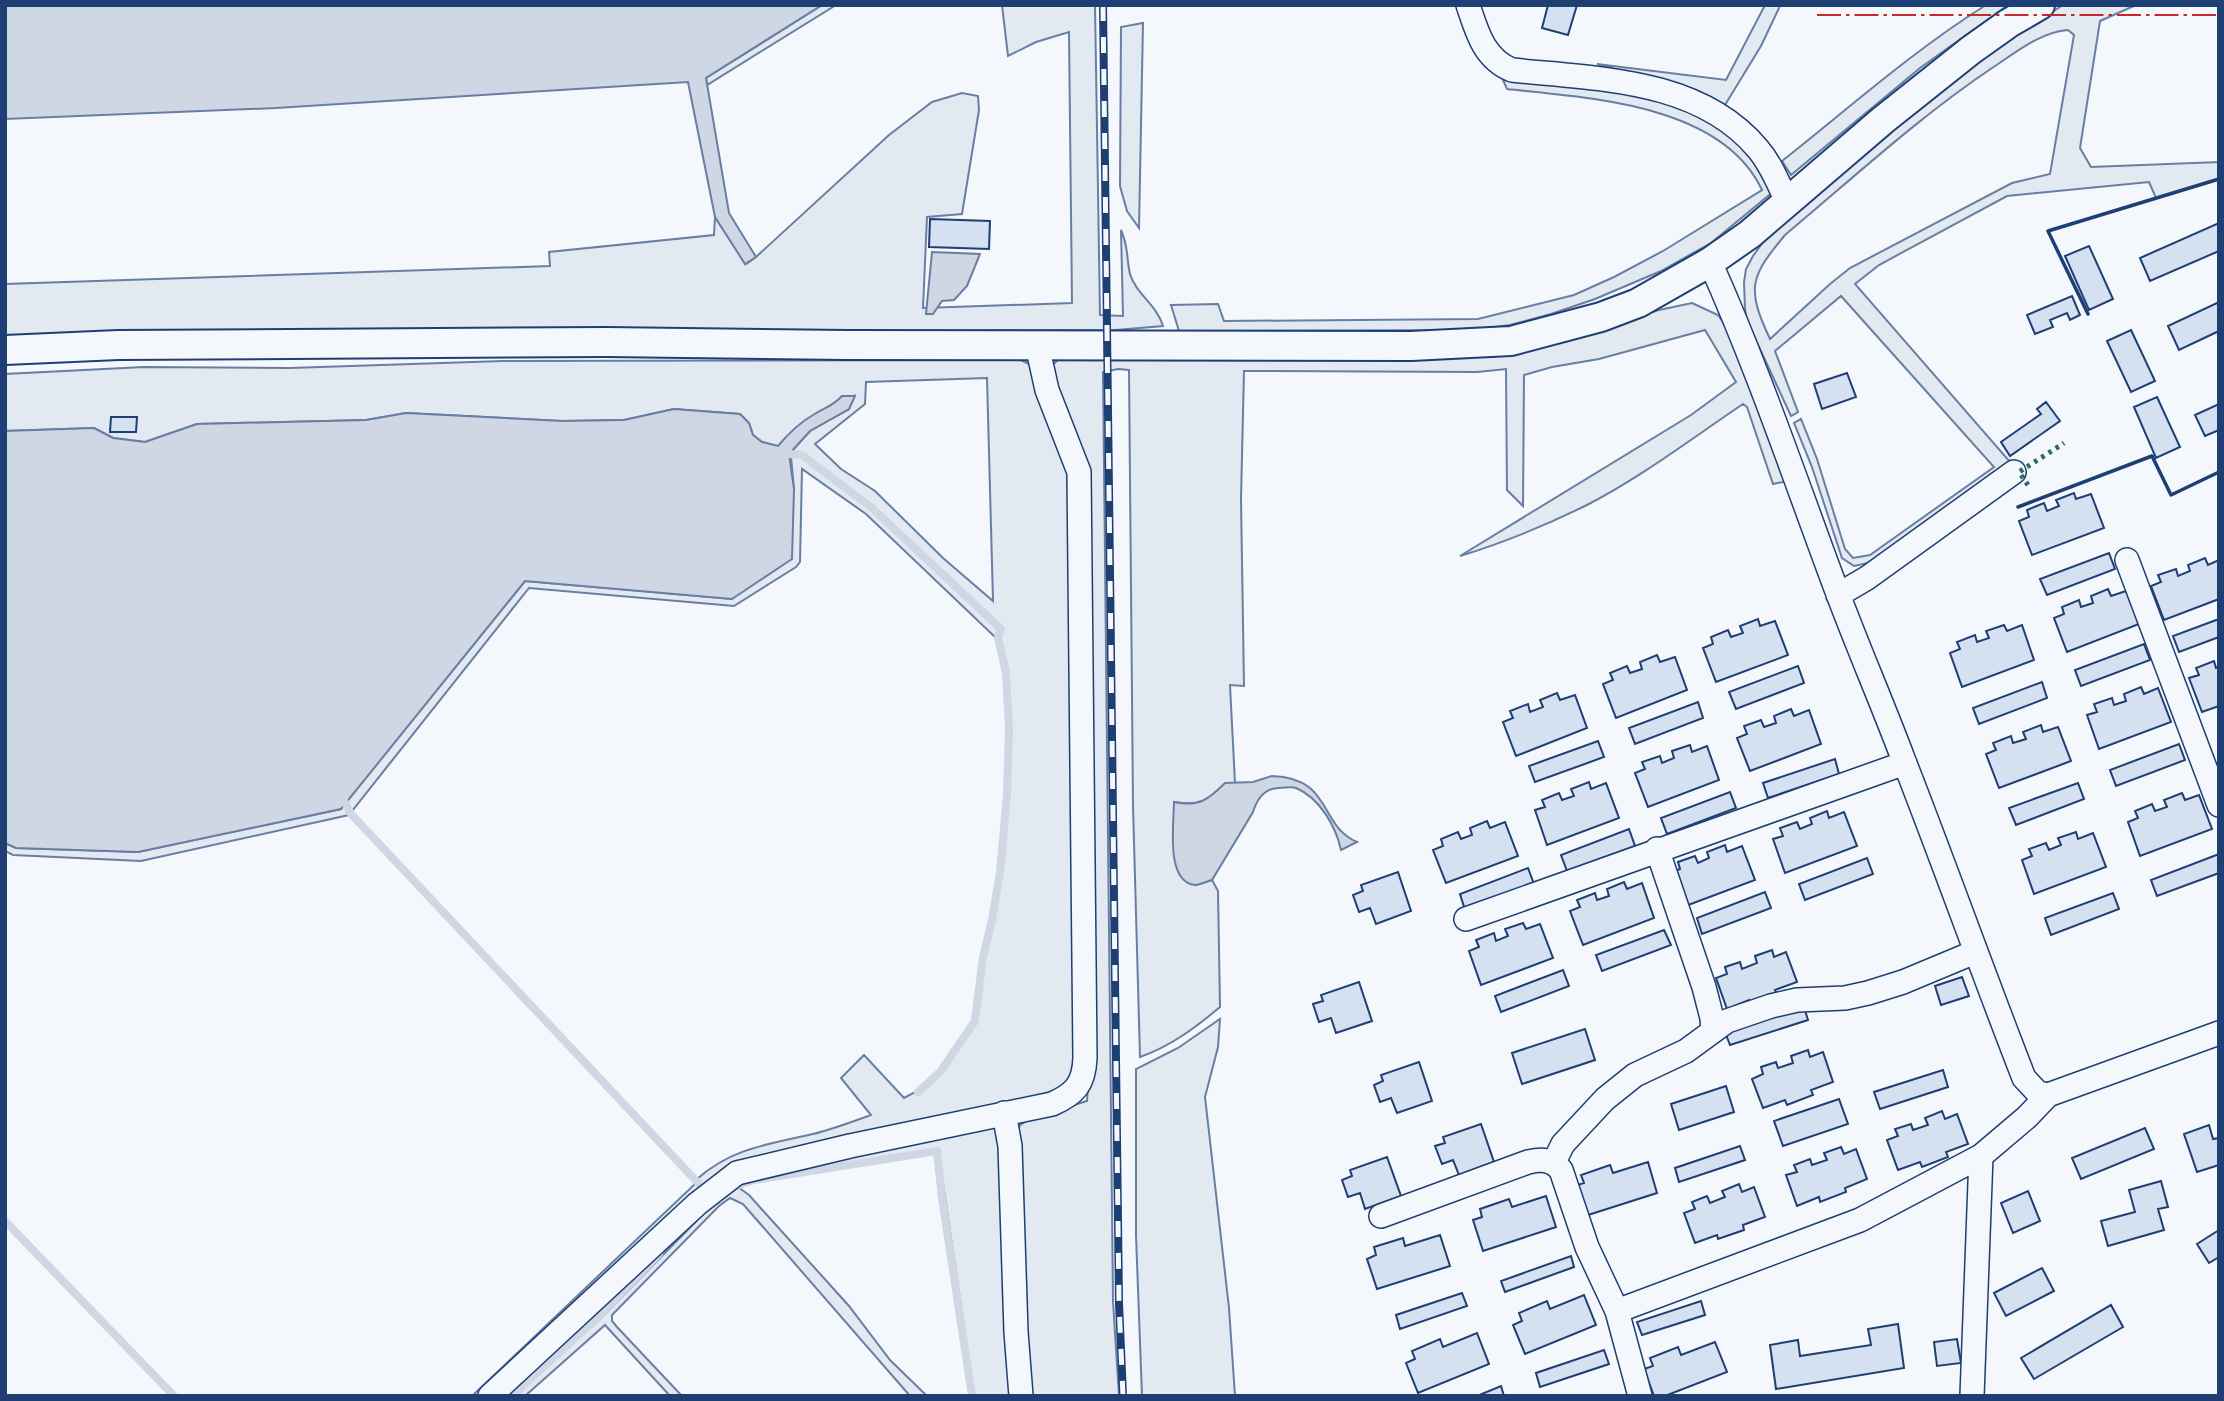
<svg xmlns="http://www.w3.org/2000/svg" width="2224" height="1401" viewBox="0 0 2224 1401" font-family="Overpass,sans-serif">
<rect width="100%" height="100%" fill="#f4f7fb"/>
<!-- green -->
<path fill="#e3e9f0" stroke="#687fa3" stroke-width="2" fill-rule="evenodd" d="M822 5H836L707 85 706 78Z
M1002 5H1095L1100 315 1123 316 1121 230C1129 248 1126 257 1130 274 1136 294 1157 305 1163 326L1116 330 771 332 5 343V284L550 266 549 252 714 235 715 217 746 264 756 257 889 135 932 102 962 93 978 96 979 110 962 214 927 217 923 308 1072 303 1069 32 1036 42 1008 56Z
M1765 5 1780 6 1761 46 1725 105 1701 94 1597 64 1726 80Z
M1986 5H2008L1920 68 1791 175 1782 161C1849 108 1914 50 1986 5Z
M2063 5H2136L2100 21 2080 148 2091 167 2219 162V179L2156 198 2149 182 2007 196 1879 265 1855 284 2011 463 1873 562 1854 566 1842 558 1812 467 1794 423 1801 419 1817 459 1845 549 1853 558 1870 555 1994 467 1841 296 1775 351 1798 412 1791 416 1747 321 1745 309 1744 282 1746 269 1753 256 1763 242 1796 207 1978 60ZM2068 30 2074 35 2050 174 2012 183 1850 268 1830 284 1770 339C1746 288 1750 277 1785 235 1853 178 1919 117 1992 68 2015 53 2040 32 2068 30Z
M1143 23 1139 228 1127 211 1120 186 1121 27Z
M1503 80 1622 91 1684 107 1726 133 1752 156 1774 191 1711 243 1661 271 1595 299 1551 314 1510 325 1472 330 1179 331 1171 305 1218 304 1224 321 1478 319 1574 295 1614 277 1663 251 1762 190C1722 104 1589 98 1507 89Z
M1692 303 1718 315 1729 331 1788 481 1773 484 1747 407 1743 404C1691 439 1640 478 1585 506 1544 526 1503 543 1460 556L1691 415 1736 382 1705 330 1599 359 1552 367 1524 375 1523 506 1507 490 1506 369 1477 372 1244 371 1241 499 1244 686 1230 685 1235 783C1222 784 1220 792 1210 798 1200 805 1186 804 1174 802L1196 885 1212 880 1218 891 1220 1007C1195 1028 1171 1046 1140 1057L1133 806 1129 370 1118 369 1103 372 1113 1301 1119 1396H1026L1016 1137 1020 1125 1032 1118 1087 1101 1089 1072 1082 470 1050 367 1058 360 1549 343 1659 310Z
M1021 360 1031 365 1072 473 1081 1063 1063 1088 1017 1102 938 1116 877 1135 754 1164 484 1396H472L697 1182 700 1187 702 1184 697 1179C732 1148 769 1144 813 1134 833 1129 852 1122 871 1115L841 1078 864 1055 904 1098 917 1091 919 1094 941 1073 977 1022 985 958 994 921 1002 873 1009 795 1011 727 1008 672 1000 638 1003 628 873 506 802 453 791 452 810 431 849 409 854 396C825 409 798 420 779 447L762 442 753 435 749 423 740 414 674 409 624 420 562 421 406 413 366 420 197 424 145 442 113 438 94 428 5 431V374L144 367 290 368 503 361ZM987 378 993 601 943 558 875 491 841 469 815 444 865 404 866 382Z
M801 456 871 509 999 629 996 638 866 514 802 469 800 562 796 567 734 606 529 588 352 811 346 802 525 581 732 599 794 489 791 457Z
M344 805 349 815 141 861 13 855 5 851V843L16 848 138 852 341 809Z
M1220 1019 1218 1047 1205 1097 1229 1308 1235 1396H1142L1136 1235V1069L1178 1048Z
M993 1126 1000 1130 1015 1396H974L938 1149 753 1178 737 1184 670 1240 598 1315 510 1396H495L732 1180Z
M738 1187 749 1195 849 1306 890 1360 927 1396H910L743 1204 730 1198 719 1206 612 1315V1321L617 1327 682 1396H670L605 1325 525 1396H515L601 1318 724 1193Z"/>
<!-- water -->
<path fill="#cfd7e4" stroke="#687fa3" stroke-width="2" d="M5 5H822L706 78 729 213 756 257 745 264 715 217 688 82 276 108 5 119Z
M932 252 980 254 967 286 954 300 942 301 933 314H926Z
M842 396H855L849 409 810 431 789 454 794 489 792 559 732 599 525 581 341 809 138 852 16 848 5 843V431L94 428 113 438 145 442 197 424 366 420 406 413 562 421 624 420 674 409 740 414 749 423 753 435 762 442 778 446C788 434 799 423 813 415 824 408 833 406 842 396Z
M1272 776C1333 778 1318 825 1357 842L1341 850C1336 827 1320 798 1296 788 1291 786 1285 788 1279 788 1265 788 1257 799 1253 812L1212 880C1207 881 1200 885 1195 885 1165 882 1174 823 1174 802 1199 807 1208 800 1225 783L1253 782Z"/>
<g fill="none" stroke-linecap="round" stroke-linejoin="round">
<!-- stream -->
<path stroke="#cfd7e4" stroke-width="8" d="M789 454 802 455 872 508 1001 629 998 638 1006 673 1009 728 1007 795 1000 872 992 920 983 957 975 1021 940 1072 918 1092
M341 795 351 814 700 1185
M733 1187 754 1180 937 1151 942 1198 972 1396
M5 1221 174 1396
M512 1396 599 1316 659 1254"/>
</g>
<!-- building -->
<path fill="#d5e0f0" stroke="#1d3f73" stroke-width="2" d="M1548 5H1577L1568 35 1542 28Z
M930 219 990 221 989 249 929 247Z
M2219 223V251L2150 281 2140 258Z
M2089 246 2113 299 2089 310 2065 256Z
M2072 296 2080 315 2070 320 2067 313 2050 320 2053 327 2035 334 2027 315Z
M2219 302V331L2179 350 2168 326Z
M2131 330 2155 381 2131 392 2107 341Z
M1847 373 1856 397 1822 409 1814 384Z
M2157 397 2180 447 2156 458 2134 407Z
M2046 402 2060 421 2010 456 2001 442 2041 414 2037 409Z
M2219 404V430L2205 436 2195 415Z
M111 417H137L136 432H110Z
M2074 493 2076 499 2091 494 2104 528 2032 555 2019 521 2029 517 2027 510 2044 503 2047 511 2059 506 2056 500Z
M2109 553 2115 569 2047 595 2040 579Z
M2205 558 2208 565 2219 560V599L2164 620 2151 586 2161 582 2158 575 2176 569 2178 576 2190 571 2188 565Z
M2108 589 2111 596 2126 591 2139 624 2067 652 2054 618 2064 614 2062 607 2079 600 2081 607 2093 603 2091 596Z
M1758 619 1760 626 1775 621 1788 655 1716 682 1703 648 1713 644 1711 637 1728 630 1731 637 1743 633 1740 626Z
M2219 619V637L2179 652 2173 636Z
M2004 625 2007 631 2022 625 2034 660 1962 687 1950 653 1960 649 1957 642 1975 635 1977 642 1989 638 1986 631Z
M2144 644 2150 660 2081 686 2075 670Z
M1657 655 1660 662 1675 657 1687 690 1616 718 1603 684 1613 680 1610 673 1627 666 1630 673 1642 669 1640 662Z
M2214 661 2216 668 2219 667V706L2202 712 2189 678 2199 675 2196 668Z
M1798 666 1804 683 1736 709 1729 692Z
M2042 682 2047 698 1979 724 1973 708Z
M2141 687 2144 694 2158 688 2171 722 2099 749 2087 715 2097 712 2094 704 2112 698 2114 705 2126 701 2124 694Z
M1557 693 1560 700 1575 695 1587 728 1516 756 1503 722 1513 718 1510 711 1528 704 1530 712 1543 707 1540 700Z
M1698 702 1703 718 1635 744 1629 728Z
M1791 709 1794 716 1809 710 1821 744 1750 771 1737 738 1747 734 1744 726 1761 720 1764 727 1776 723 1774 716Z
M2041 725 2043 732 2058 727 2071 761 1999 788 1986 754 1996 750 1993 743 2011 736 2013 743 2026 739 2023 732Z
M1598 741 1604 757 1535 782 1529 766Z
M2179 744 2185 760 2116 786 2110 770Z
M1690 745 1692 752 1707 746 1719 780 1648 807 1635 773 1645 769 1642 762 1660 756 1662 763 1674 758 1672 751Z
M1835 759 1839 774 1768 798 1763 783Z
M1589 782 1591 789 1606 783 1619 818 1547 845 1535 810 1545 807 1542 800 1559 793 1562 800 1574 796 1571 789Z
M2078 783 2084 799 2016 825 2009 808Z
M1730 792 1736 808 1667 834 1661 818Z
M2182 793 2185 800 2199 795 2212 829 2140 856 2128 822 2138 818 2135 811 2152 804 2155 811 2167 807 2164 800Z
M1827 811 1829 818 1844 812 1857 846 1785 873 1773 839 1783 836 1780 828 1797 822 1800 829 1812 824 1810 818Z
M1487 821 1490 828 1505 822 1518 856 1446 883 1433 850 1443 846 1441 839 1458 832 1461 839 1472 835 1470 828Z
M1629 829 1635 846 1567 871 1561 855Z
M2076 832 2078 839 2093 833 2106 867 2034 894 2022 860 2032 856 2029 849 2046 843 2049 850 2061 845 2058 838Z
M1725 845 1727 852 1742 846 1755 880 1683 907 1670 873 1680 869 1678 862 1695 856 1698 863 1709 858 1707 852Z
M2219 854V873L2157 896 2151 880Z
M1867 858 1873 874 1805 900 1799 884Z
M1528 868 1534 884 1465 910 1460 894Z
M1398 872 1411 911 1376 924 1370 908 1359 912 1353 895 1363 891 1361 885Z
M1624 882 1627 889 1642 883 1654 918 1583 945 1570 911 1580 907 1577 900 1595 893 1597 900 1609 896 1607 889Z
M1765 892 1771 908 1702 934 1697 918Z
M2113 893 2119 909 2051 935 2045 918Z
M1523 923 1526 929 1540 924 1553 958 1481 985 1469 951 1479 947 1476 940 1494 933 1496 941 1508 936 1505 929Z
M1664 930 1671 945 1602 971 1596 955Z
M1772 950 1774 957 1786 952 1797 982 1775 990 1777 995 1751 1005 1749 1000 1727 1009 1716 978 1727 974 1725 967 1740 962 1742 969 1757 963 1755 956Z
M1563 970 1569 986 1501 1012 1495 996Z
M1962 977 1969 996 1941 1005 1935 986Z
M1359 982 1372 1021 1336 1033 1331 1018 1319 1022 1313 1004 1323 1001 1321 995Z
M1804 1007 1808 1020 1730 1045 1725 1032Z
M1585 1029 1595 1060 1522 1084 1512 1053Z
M1808 1050 1810 1057 1823 1052 1833 1082 1811 1090 1813 1095 1787 1105 1785 1100 1763 1108 1752 1079 1763 1074 1761 1067 1776 1062 1778 1068 1793 1063 1791 1056Z
M1419 1062 1432 1101 1397 1113 1391 1098 1380 1102 1374 1085 1383 1081 1381 1075Z
M1943 1070 1948 1087 1880 1109 1874 1092Z
M1726 1086 1734 1112 1679 1130 1671 1104Z
M1839 1099 1848 1124 1783 1146 1774 1121Z
M1942 1111 1945 1119 1957 1114 1968 1144 1946 1152 1948 1157 1922 1167 1920 1162 1898 1170 1887 1140 1898 1136 1895 1129 1911 1124 1913 1130 1928 1125 1925 1118Z
M1481 1124 1494 1162 1459 1175 1453 1160 1442 1164 1435 1146 1445 1143 1443 1137Z
M2209 1125 2213 1139 2219 1138V1165L2197 1172 2184 1134Z
M2145 1128 2154 1149 2081 1179 2072 1158Z
M1740 1146 1745 1160 1679 1182 1675 1168Z
M1841 1147 1844 1154 1856 1149 1867 1179 1845 1188 1846 1192 1820 1202 1819 1197 1797 1206 1786 1175 1797 1172 1794 1165 1810 1159 1812 1165 1827 1160 1824 1153Z
M1387 1157 1401 1196 1365 1209 1360 1193 1348 1197 1342 1180 1352 1176 1350 1170Z
M1648 1162 1657 1193 1585 1216 1575 1186 1584 1183 1581 1175 1610 1165 1613 1173Z
M2161 1181 2168 1207 2158 1209 2164 1230 2108 1246 2101 1221 2135 1212 2129 1190Z
M1739 1184 1742 1192 1754 1187 1765 1217 1743 1225 1744 1230 1718 1239 1717 1235 1695 1243 1684 1213 1695 1209 1692 1202 1707 1196 1710 1203 1725 1197 1722 1191Z
M2028 1191 2040 1221 2013 1233 2001 1203Z
M1546 1196 1556 1227 1483 1251 1473 1220 1482 1217 1480 1209 1509 1199 1512 1207Z
M2219 1230V1257L2209 1263 2197 1244Z
M1440 1235 1450 1266 1377 1289 1367 1259 1376 1255 1374 1247 1403 1238 1405 1246Z
M1571 1256 1574 1267 1505 1292 1501 1281Z
M2042 1268 2054 1291 2006 1316 1994 1293Z
M1462 1293 1467 1306 1400 1329 1396 1315Z
M1584 1295 1596 1325 1525 1354 1513 1325 1522 1321 1519 1313 1547 1301 1550 1309Z
M1701 1301 1705 1315 1642 1335 1637 1322Z
M2111 1305 2123 1327 2034 1379 2021 1358Z
M1898 1324 1904 1368 1776 1389 1770 1345 1798 1340 1800 1356 1871 1345 1868 1329Z
M1477 1333 1489 1364 1418 1393 1406 1363 1415 1359 1412 1351 1440 1339 1443 1347Z
M1957 1339 1961 1363 1937 1366 1934 1342Z
M1715 1342 1727 1372 1665 1396H1654L1644 1369 1653 1366 1650 1358 1678 1347 1681 1355Z
M1604 1350 1609 1364 1540 1387 1536 1373Z
M1501 1386 1504 1396H1477Z"/>
<g fill="none" stroke-linecap="round" stroke-linejoin="round">
<defs>
<path id="minor" d="M1468 5C1477 32 1484 59 1512 70 1596 79 1699 78 1758 149 1771 164 1778 183 1787 201
M1710 262C1759 371 1796 482 1838 594 1859 650 1883 705 1904 761 1945 866 1983 973 2024 1078L2038 1093 2048 1095 2219 1033
M2127 560 2219 805
M1838 595 1867 578 2014 472
M1657 849 1704 987 1712 1018 1713 1031
M1466 919 1905 763
M1004 1113 1010 1146 1016 1332 1021 1396
M1554 1162 1563 1144 1605 1099 1635 1075 1686 1051 1727 1021 1771 1006 1797 1000 1845 998 1868 993 1903 982 1975 952
M1381 1216 1528 1162C1542 1159 1551 1159 1561 1170L1587 1247 1617 1311 1640 1396
M1617 1311 1860 1220 1981 1156 2027 1117 2048 1095
M490 1396 697 1204 737 1173 850 1146 1052 1104C1075 1094 1084 1084 1085 1058L1079 472 1047 390 1037 345
M1972 1396 1981 1156"/>
<path id="tertiary" d="M5 350 118 345 606 342 847 345 1411 346 1511 341 1601 317 1638 303 1710 262 1750 234 1883 120 1971 50 2009 23 2040 5"/>
</defs>
<!-- minor casing -->
<use href="#minor" stroke="#1d3f73" stroke-width="26"/>
<!-- tertiary casing -->
<use href="#tertiary" stroke="#1d3f73" stroke-width="32"/>
<!-- minor -->
<use href="#minor" stroke="#f4f7fb" stroke-width="23"/>
<!-- tertiary -->
<use href="#tertiary" stroke="#f4f7fb" stroke-width="28"/>
<defs>
<path id="rail" d="M1103 5 1119 1303 1123 1396"/>
</defs>
<!-- rail casing -->
<use href="#rail" stroke="#1d3f73" stroke-width="8"/>
<!-- rail -->
<use href="#rail" stroke="#f4f7fb" stroke-width="5" stroke-dasharray="16" stroke-linecap="butt"/>
<!-- hedge -->
<path stroke="#2c6c60" stroke-width="5" stroke-dasharray="3.5 5" stroke-linecap="butt" d="M2028 485 2019 472 2064 443"/>
<!-- wall -->
<path stroke="#1d3f73" stroke-width="3.5" d="M2088 314 2048 231 2219 179
M2018 507 2152 456 2171 495 2219 472"/>
<!-- power -->
<path stroke="#c62828" stroke-width="2" stroke-dasharray="24 5 3.5 5" stroke-linecap="butt" d="M1817 15H2219"/>
</g>
<!-- border -->
<rect width="2224" height="1401" fill="none" stroke="#1d3f73" stroke-width="14"/>
</svg>
